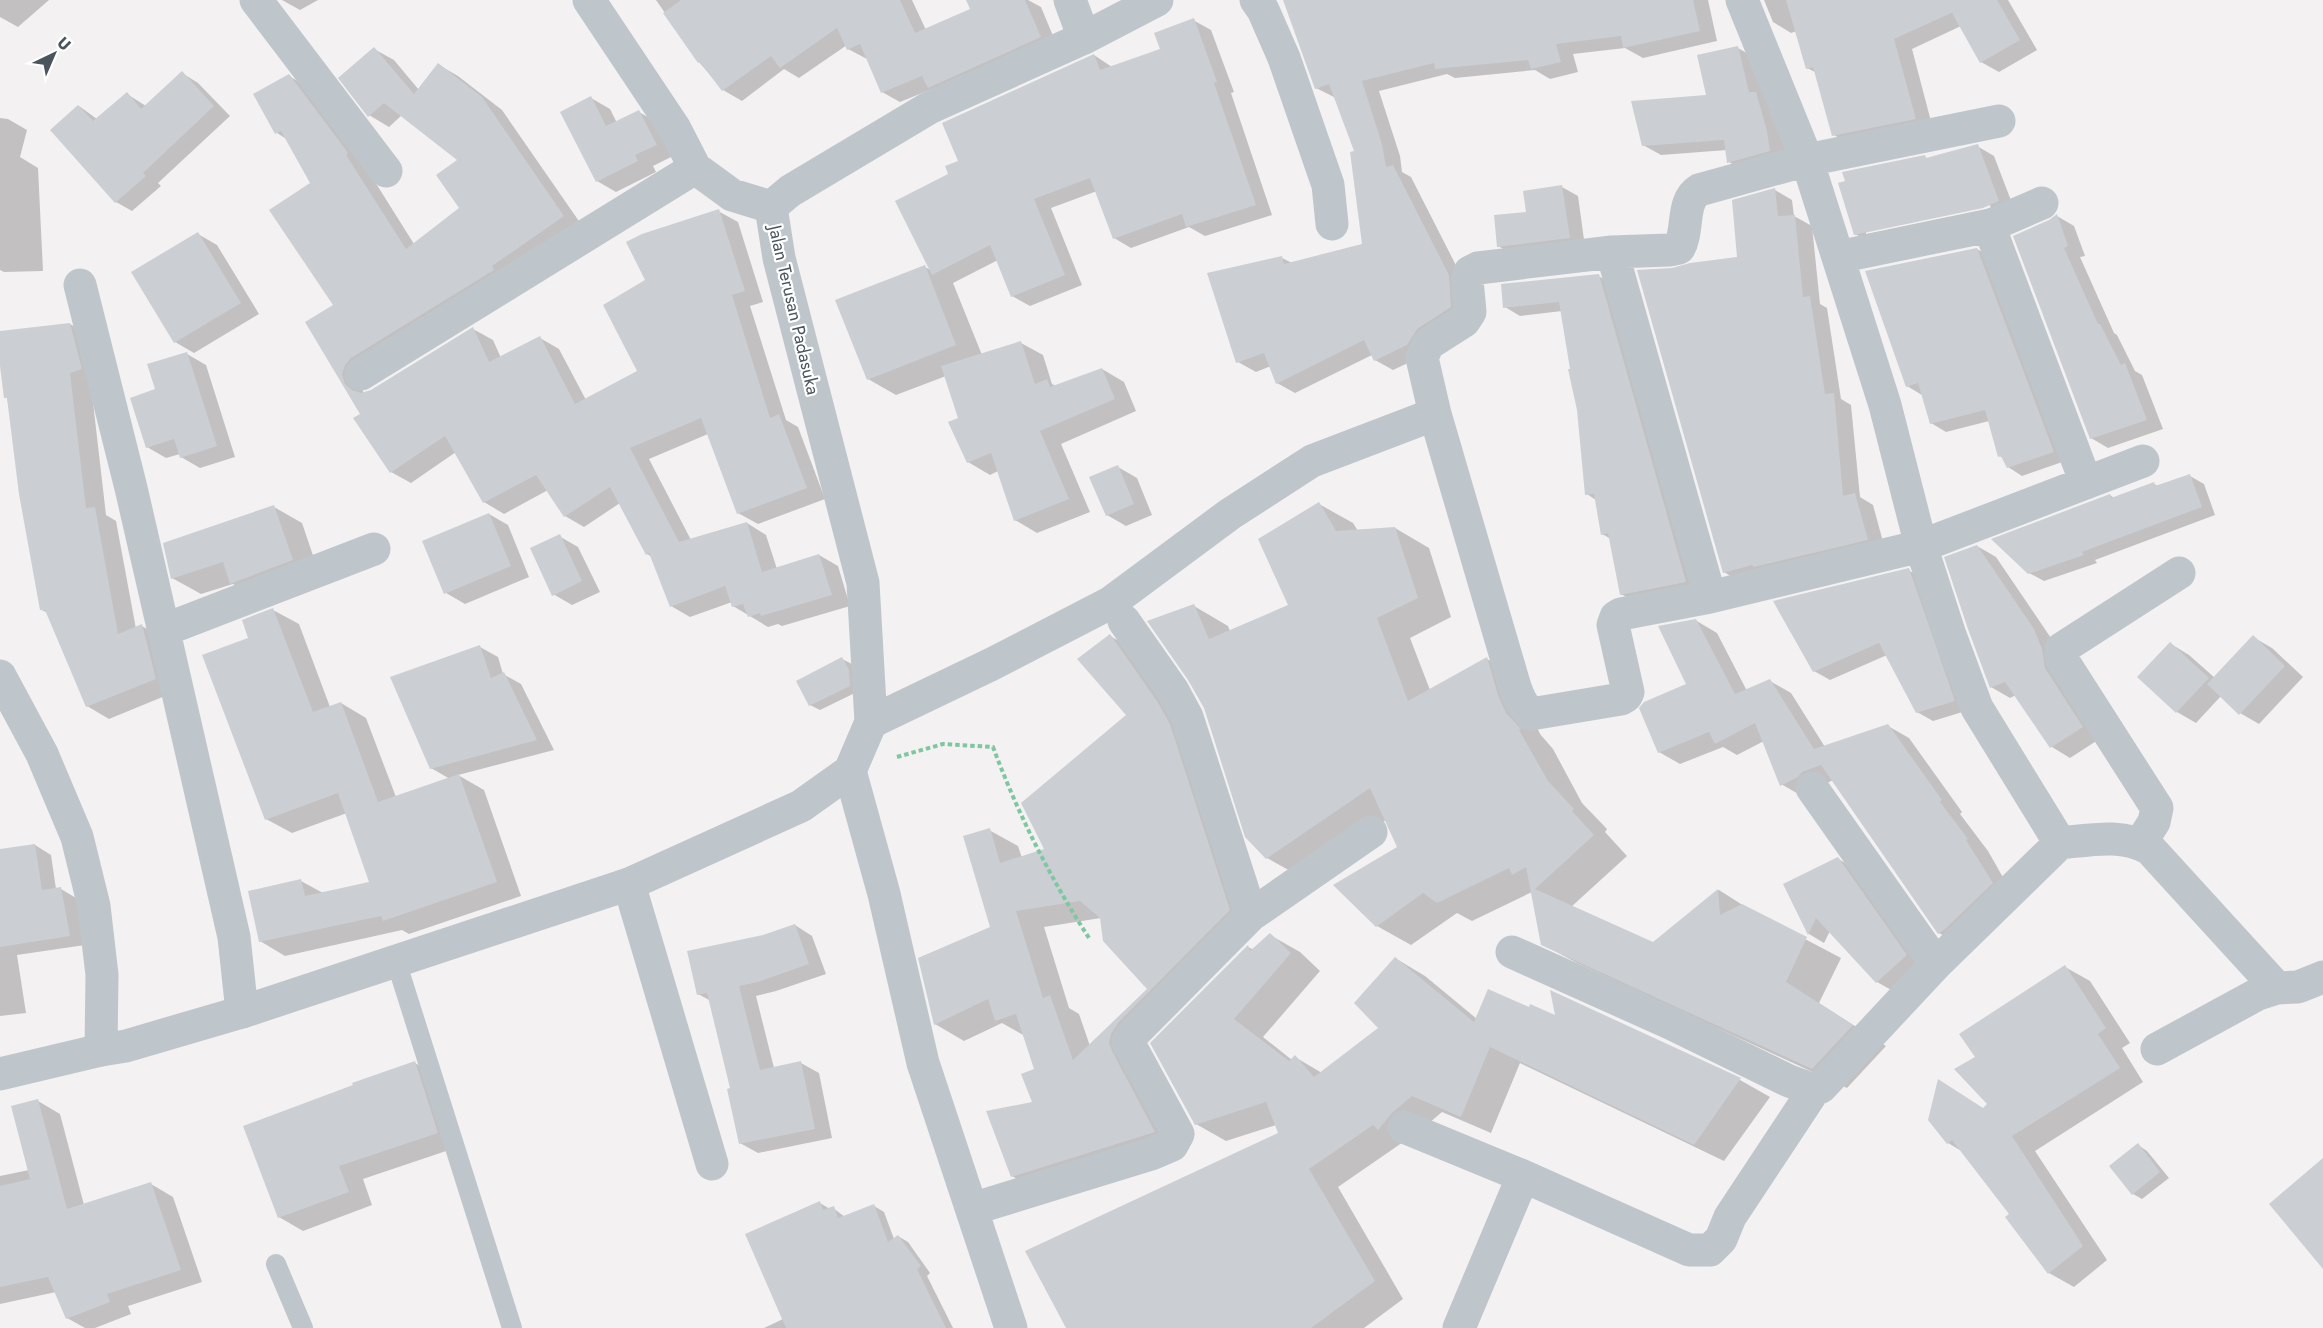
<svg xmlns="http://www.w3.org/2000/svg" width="2323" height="1328" viewBox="0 0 2323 1328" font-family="Jost,sans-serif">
<rect width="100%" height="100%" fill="#f3f1f1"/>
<!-- shadow -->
<path fill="#0003" fill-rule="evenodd" d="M0 0H49L18 27 0 17Z
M282 0H318L300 10Z
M656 0H912L926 30 1014 0H1028L1041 7 1058 48 932 89 900 102 882 92 867 59 848 49 847 45 799 78 784 69 742 101 723 90 699 62Z
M1284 0H1708L1717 41 1643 58 1625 48 1573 54 1578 72 1550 79 1535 70 1455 78 1447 74 1379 91 1400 156 1402 172 1411 177 1467 287 1425 355 1393 370 1375 360 1372 355 1295 393 1277 383 1271 366 1256 372 1238 362 1282 258 1292 263 1363 245 1356 152 1336 98 1316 88Z
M1764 0H2008L2037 50 1999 72 1981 62 1961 26 1912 49 1933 129 1852 145 1834 135 1817 73 1807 68 1797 31 1791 33 1773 22Z
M1193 20 1211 30 1234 92 1231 93 1272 215 1205 236 1189 227 1131 248 1114 238 1097 191 1051 208 1082 285 1030 306 1012 296 998 260 953 283 982 355 1021 343 1043 355 1052 384 1056 386 1102 369 1124 382 1136 411 1061 444 1090 512 1037 533 1015 520 998 471 990 475 968 462 959 418 946 376 896 395 868 379 925 267 932 271 950 175 960 162 1094 55 1112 67 1162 50Z
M1738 48 1755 58 1784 142 1787 160 1746 172 1729 162 1727 150 1661 155 1643 145 1708 97Z
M374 49 394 60 419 90 439 65 458 76 502 110 583 227 361 386 364 394 371 391 473 329 493 340 501 358 540 338 559 349 586 400 639 372 647 280 718 211 738 222 763 302 750 306 786 420 798 427 825 499 758 524 738 513 708 434 649 459 691 540 747 523 766 535 777 569 819 555 838 566 850 606 782 626 778 624 768 627 733 606 732 602 690 617 671 606 652 557 647 554 620 503 584 527 565 516 548 490 504 514 484 502 456 452 411 483 391 472 362 414 307 322 335 306 312 183 288 140 277 133 289 76 308 87 365 166 414 244 461 208 459 160 402 115 389 127 369 115Z
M182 73 198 83 230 116 158 183 161 186 132 211 116 202 79 106 97 119 127 94 146 106Z
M591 98 610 109 617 123 639 112 658 123 675 155 653 166 656 172 616 192 597 181Z
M0 118 8 119 27 130 20 157 38 168 43 271 4 272 0 270Z
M1977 146 1994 156 2015 211 1872 243 1855 234 1925 157 1928 159ZM1990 205 1991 208 1866 234V231Z
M1562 187 1578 196 1585 247 1514 255 1498 246 1528 213Z
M1775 190 1792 200 1794 216 1812 226 1820 304 1827 308 1841 399 1851 405 1860 497 1873 505 1885 549 1742 583 1724 572 1673 270 1739 259Z
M2057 216 2074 226 2085 256 2080 257 2114 333 2117 335 2135 371 2142 375 2163 429 2108 448 2091 438Z
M198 234 217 245 259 314 194 353 175 342Z
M1977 249 1992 258 2068 460 2022 476 2008 467 2004 459 2000 456 1989 421 1946 432 1931 423 1922 395 1907 386Z
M1598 276 1614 284 1701 591 1637 603 1621 594 1611 539 1602 534 1596 500 1587 494 1578 410 1562 311 1520 316 1505 307Z
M70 324 92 337 91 385 106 515 116 521 136 629 142 626 164 639 177 691 109 719 87 706 49 614 42 610 0 354V333Z
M187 354 206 365 235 457 200 468 181 457 180 454 166 458 147 447 157 390Z
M1118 467 1137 478 1152 515 1126 526 1107 515Z
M2190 476 2204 484 2215 515 2095 560 2097 563 2044 581 2029 573 2110 495 2114 498 2154 484 2158 486Z
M1319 504 1353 523 1358 531 1395 528 1429 548 1451 617 1410 638 1430 690 1487 659 1521 678 1532 716 1540 734 1553 749 1582 803 1607 829 1605 832 1627 856 1571 907 1653 943 1719 890 1752 911 1841 958 1819 1003 1886 1046 1847 1088 1577 963 1542 944 1532 892 1472 921 1457 913 1411 945 1377 926 1399 848 1386 820 1301 877 1267 858 1194 606 1228 626 1230 631 1290 606Z
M274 507 302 523 320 576 260 599 233 584 201 594 172 578Z
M489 514 508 525 529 577 465 604 446 593Z
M559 536 578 547 600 592 572 605 553 594Z
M1977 546 1996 557 2053 641 2101 738 2070 758 2052 747 2016 695 2010 698 1991 687Z
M1908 570 1924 579 1969 710 1933 721 1917 712 1887 655 1830 680 1814 671Z
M273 610 299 624 330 707 341 703 366 718 396 797 450 779 431 768 480 647 498 657 503 674 521 684 554 750 458 775 484 790 521 896 409 934 402 930 285 956 260 941 301 881 323 893 371 883 347 813 292 833 266 819 250 639Z
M1695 620 1717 633 1747 691 1770 681 1791 693 1825 747 1888 726 1909 738 1962 812 1960 814 1988 851 2013 895 1959 945 1939 933 1833 780 1802 796 1781 784 1764 741 1737 755 1723 747 1680 764 1659 752 1688 685Z
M1110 636 1139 652 1186 719 1258 927 1147 1039 1140 1069 1183 1148 1041 1193 1012 1176 1034 1104 1036 1070 1025 1036 1002 1023 964 1041 935 1024 992 928 989 830 1018 846 1022 858 1046 850 1128 715ZM1101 918 1149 989 1090 1046 1079 1014 1069 1008 1044 927Z
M2253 637 2272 648 2303 677 2259 724 2240 713 2221 696 2196 723 2177 712 2139 677 2171 644 2189 655 2215 678Z
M842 659 852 664 859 691 820 710 810 705Z
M35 845 51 855 56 889H61L76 898 85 945 17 955 26 1013 0 1016V850Z
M1837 858 1853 868 1922 965 1893 991 1877 982 1830 931 1824 943 1809 934 1785 884Z
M795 925 812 936 826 974 776 991 756 996 774 1068 801 1063 819 1073 832 1138 758 1153 740 1143 732 1089 711 1001 698 994 764 937Z
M1270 935 1300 952 1320 971 1263 1037 1292 1060 1295 1057 1322 1073 1380 1028 1395 958 1425 976 1477 1019 1530 1009 1557 1017 1552 992 1740 1080 1770 1097 1724 1161 1520 1063 1491 1133 1442 1112 1422 1129 1338 1187 1403 1299 1364 1328H1068L1280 1134 1276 1125 1226 1141 1196 1124 1248 947 1254 950Z
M2065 967 2090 981 2130 1043 2122 1048 2143 1082 2035 1151 2107 1260 2074 1287 2049 1273 2011 1215 1963 1152 1948 1143 1989 1104 1977 1058Z
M415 1063 439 1077 461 1146 363 1179 372 1205 303 1231 279 1217Z
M38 1101 60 1114 84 1205 151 1184 173 1197 202 1282 128 1306 131 1314 95 1328H85L67 1318 56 1292 0 1304V1176L29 1170Z
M2138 1145 2147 1151 2169 1178 2142 1199 2133 1194Z
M820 1203 830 1209 833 1208 845 1217 874 1206 884 1212 894 1239 898 1236 908 1242 930 1273 927 1276 953 1328H764L783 1319Z"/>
<!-- building -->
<path fill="#cbced3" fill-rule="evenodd" d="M681 0H900L915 33 970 9 966 0H1025L1041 37 928 88 922 76 881 93 860 44 847 50 837 28 780 68 771 56 722 91 700 62 698 63 663 13Z
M1283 0H1693L1700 31 1623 48 1621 36 1556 44 1561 62 1531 69 1528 60 1435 69 1434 63 1362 81 1382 144 1386 167 1393 165 1449 275 1451 307 1417 329 1407 345 1374 361 1364 340 1276 384 1264 353 1236 363 1207 273 1282 256 1284 264 1362 244 1350 152 1354 151 1329 84 1315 89Z
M1786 0H1997L2020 40 1980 63 1952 13 1960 9 1894 39 1916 119 1832 136 1813 67 1806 69Z
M1194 18 1217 82 1214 83 1256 205 1186 227 1182 214 1113 239 1090 178 1034 199 1065 275 1011 297 990 245 932 275 895 201 948 174 945 166 958 161 942 123 1094 54 1100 70 1160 49 1154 33Z
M1738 46 1749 92H1756L1767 131 1770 151 1727 163 1724 140 1642 146 1631 101 1706 95 1697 55Z
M374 47 414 94 438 63 482 97 564 216 492 266 494 270 351 358 345 365 342 374 345 384 352 390 361 393 371 390 473 327 489 362 540 336 575 404 637 371 603 305 645 280 626 242 642 234 719 209 745 291 732 295 770 418 779 414 807 488 737 514 701 418 630 448 679 542 747 522 762 572 819 554 832 595 761 616 760 613 748 617 743 604 732 607 725 586 670 607 649 553 646 555 610 487 564 517 536 475 483 503 445 436 390 473 353 418 360 414 305 322 333 305 269 210 310 183 281 131 275 134 253 94 289 74 346 150 348 154 346 155 406 249 459 208 436 175 457 160 384 103 368 117 338 78Z
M182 71 214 106 143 173 146 176 115 203 50 130 78 105 93 121 127 92 141 109Z
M591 96 606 126 639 110 657 145 635 155 638 161 596 182 560 112Z
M1978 144 1999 201 1983 208 1854 235 1838 183 1845 181 1842 172 1925 155 1926 158Z
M1562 185 1570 238 1497 247 1494 215 1526 212 1523 191Z
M1775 188 1778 216 1795 215 1803 297 1810 296 1825 394 1834 393 1843 496 1855 493 1868 540 1754 567 1752 565 1723 573 1637 270 1672 268 1690 263 1737 257 1732 200Z
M2057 214 2068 246 2064 248 2098 324H2100L2121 365 2125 363 2147 420 2090 439 2013 236 2049 220Z
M198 232 241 303 174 343 131 272Z
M1977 248 2054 452 2007 468 2001 456 1998 457 1985 410 1930 424 1918 383 1906 387 1865 271Z
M925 265 956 345 867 380 835 300Z
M1599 274 1686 582 1620 595 1608 533 1601 535 1594 494 1585 495 1577 410 1568 369H1570L1559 302 1503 308 1501 284Z
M70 323 82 369 70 373 86 508 95 507 118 634 142 624 156 679 86 707 45 610H40L19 494 7 398H4L0 366V331Z
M1021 341 1035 384 1047 379 1050 387 1102 368 1115 399 1040 431 1069 499 1014 521 991 453 967 463 948 422 958 418 941 366Z
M187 352 217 446 180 458 174 439 146 448 130 398 155 389 147 364Z
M1118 465 1134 504 1106 516 1089 477Z
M2190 474 2202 507 2082 552 2084 555 2028 574 1991 539 2110 494 2111 498 2154 482 2155 486Z
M1319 502 1336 531 1395 527 1418 598 1377 618 1408 701 1487 657 1498 695 1506 713 1521 729 1519 730 1548 781 1574 809 1572 811 1594 835 1535 889 1653 942 1718 889 1720 915 1742 904 1807 937 1786 982 1853 1025 1812 1069 1541 945 1526 867 1512 875 1509 868 1437 903 1423 893 1376 927 1333 885 1397 847 1370 788 1266 859 1245 837 1204 708 1188 680 1147 621 1194 604 1209 639 1288 605 1258 539Z
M274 505 293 560 230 584 223 562 171 579 163 543Z
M489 513 511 566 444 594 422 541Z
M560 534 582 581 552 596 530 548Z
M1977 545 2034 629 2042 649 2045 668 2083 727 2050 748 2005 682 1990 688 1968 629 1944 557Z
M1909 568 1955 701 1916 713 1879 643 1813 672 1773 601Z
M273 608 313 712 341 702 378 802 459 774 497 882 383 921 381 916 259 942 248 891 301 879 305 896 369 882 338 793 265 820 202 655 248 638 242 620Z
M1696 619 1735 694 1770 679 1814 749 1888 724 1942 800 1940 802 1968 839 1966 840 1993 883 1945 929 1938 934 1821 765 1802 772 1798 777 1780 786 1755 723 1715 744 1709 732 1658 753 1639 708 1644 702 1686 684 1658 626Z
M1110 634 1157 701 1170 724 1230 910 1118 1023 1111 1034 1109 1043 1112 1051 1155 1132 1011 1177 986 1111 1032 1102 1021 1074 1034 1069 1016 1014 995 1021 988 999 934 1025 918 958 990 927 963 836 990 828 1000 863 1044 849 1021 803 1126 715 1077 659ZM1080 901 1100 918 1103 941 1147 989 1073 1060 1050 995 1043 998 1016 911Z
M2253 635 2285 666 2239 715 2207 684Z
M2170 642 2209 678 2176 713 2137 677Z
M480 645 491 678 504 672 537 740 430 769 390 677Z
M842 657 849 670 850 686 809 706 796 681Z
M35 844 42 890 61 887 70 936 0 947V849Z
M1838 857 1907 955 1876 983 1816 918 1808 935 1783 884Z
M795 924 809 964 758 982 739 986 760 1070 801 1061 815 1129 739 1144 727 1089 730 1088 707 993 697 995 687 951 763 935Z
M1270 933 1291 953 1234 1019 1289 1061 1295 1055 1314 1077 1378 1028 1354 1003 1395 957 1474 1022 1488 989 1529 1007 1530 1004 1555 1015 1550 990 1741 1078 1694 1145 1490 1047 1461 1117 1412 1096 1392 1113 1378 1130 1373 1125 1309 1169 1375 1281 1311 1328H1066L1025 1251 1278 1133 1266 1102 1195 1125 1150 1043 1248 945 1250 951Z
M2065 965 2106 1028 2098 1034 2120 1068 2012 1136 2083 1246 2048 1274 2005 1217 2009 1214 1952 1140 1947 1144 1928 1120 1938 1079 1983 1108 1987 1104 1954 1069 1975 1057 1959 1034Z
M415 1061 438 1133 339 1166 349 1192 278 1218 243 1126 353 1085 352 1083Z
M38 1099 67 1209 151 1182 181 1270 107 1294 110 1302 66 1319 48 1277 0 1287V1186L30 1179 11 1106Z
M2138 1143 2160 1172 2132 1195 2109 1166Z
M2323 1158V1269L2269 1204Z
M820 1201 823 1210 834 1206 838 1218 874 1204 888 1242 898 1235 921 1266 917 1269 946 1328H786L745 1234Z"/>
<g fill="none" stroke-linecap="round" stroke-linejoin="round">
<!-- path -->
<path stroke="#7fc7a0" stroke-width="4" stroke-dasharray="4.5 3" stroke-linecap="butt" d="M897 757 943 744 993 747C1018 814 1050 878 1089 938"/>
<!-- service -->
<path stroke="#bec6cc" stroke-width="20" d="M396 961 512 1328
M276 1264 303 1328"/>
<!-- minor -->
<path stroke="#bec6cc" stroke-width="33" d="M256 0 386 171
M589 0 675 129 695 168 732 195 771 207
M1070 0 1084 38
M1256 0 1263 10 1284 58 1328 185 1332 224
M1989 226 2086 483
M1612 252 1710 597
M1838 257 1989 226 2042 203
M80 285 131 488 234 937 242 1012
M361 374 695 168
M1435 414 1507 660C1513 678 1516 701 1531 714L1621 699 1626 696 1628 692 1613 625 1616 617 1621 614 1710 597 1921 546 1885 405 1807 160 1742 0
M164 630 374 549
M0 676 42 754 77 837 94 906 102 975 101 1050
M871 722 992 664 1110 603 1230 514 1312 461 1435 414 1422 358 1428 344 1464 321 1470 312 1467 280 1470 272 1478 268 1612 252 1669 250 1679 248C1689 231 1681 201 1699 190L1807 160 1999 121
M850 771 884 894 923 1063 1011 1328
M1812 788 1936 964
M2060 843C2091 840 2122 833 2150 849L2277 988 2258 994 2157 1049
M2140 844 2154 822 2157 808 2061 658V649L2179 573
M629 884 712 1164
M1251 915 1371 832
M1512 952 1670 1023 1789 1081 1814 1090 1821 1087 1936 964 2060 843 1977 708 1950 635 1921 546 2143 461
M2277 988 2298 987 2323 977
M1404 1127 1523 1176 1689 1250H1710L1721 1239 1730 1217 1814 1090
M972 1209 1151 1154 1172 1145 1178 1134 1128 1042 1131 1036 1251 915 1187 717 1173 691 1124 621
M1459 1328 1523 1176"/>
<!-- tertiary -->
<path stroke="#bec6cc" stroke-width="33" d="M0 1074 101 1050 126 1046 242 1012 629 884 801 806 850 771 871 722 863 583 779 258 771 207 790 191 929 108 1084 38 1157 0"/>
</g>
<g text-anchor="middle" stroke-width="4.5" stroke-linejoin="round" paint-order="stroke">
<!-- street labels -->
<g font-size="18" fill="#4a555d" stroke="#fff">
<text transform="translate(794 310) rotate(77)" y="6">Jalan Terusan Padasuka</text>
</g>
</g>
<!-- north arrow -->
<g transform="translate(54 54) rotate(44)" stroke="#ffffff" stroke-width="4.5" paint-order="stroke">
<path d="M0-4.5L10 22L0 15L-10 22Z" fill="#4a555d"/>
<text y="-9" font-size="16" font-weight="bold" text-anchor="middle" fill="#4a555d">U</text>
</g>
</svg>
